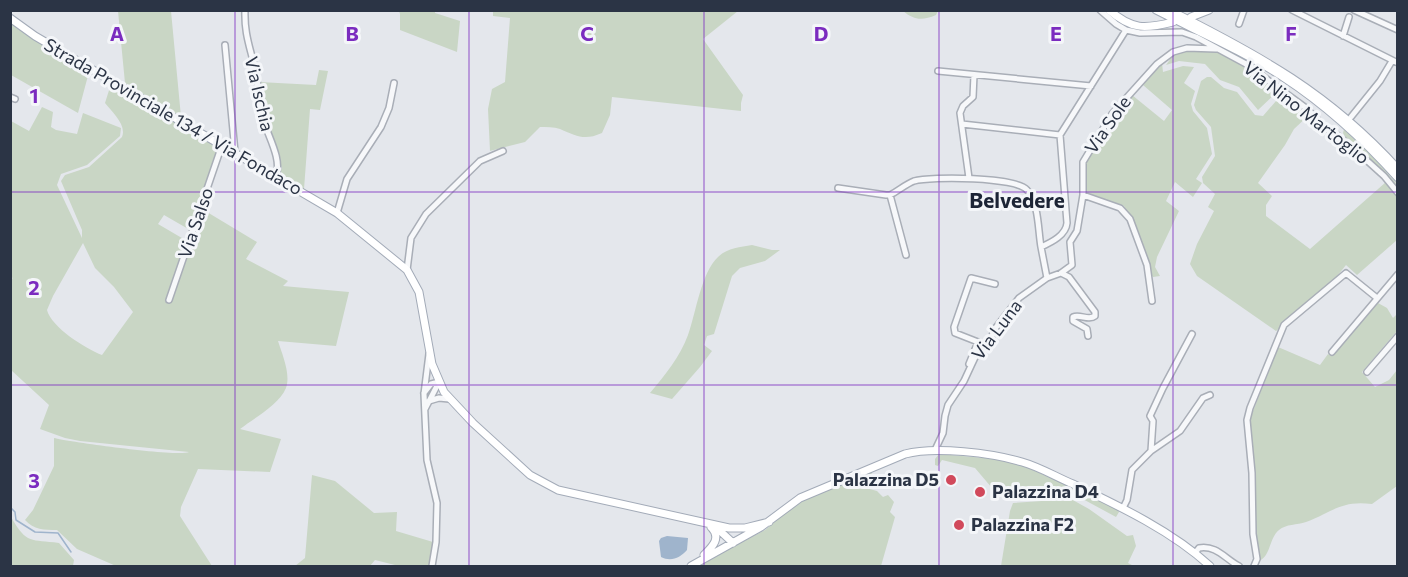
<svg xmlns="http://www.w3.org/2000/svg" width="1408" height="577" viewBox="0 0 1408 577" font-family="Commissioner,sans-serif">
<rect width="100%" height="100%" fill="#e4e7ec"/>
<!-- green -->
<path fill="#c9d6c5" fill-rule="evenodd" d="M118 11H171L181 117 125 83Z
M399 11H435V13L460 21 457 52 400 30V14Z
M493 11H738L703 39 743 95 741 103V111L612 97 610 115 602 133C584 141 577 136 560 129 554 127 546 127 540 127L525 142 490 151 488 109 492 89 505 82 510 18 493 16Z
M903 11H938L936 15C922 21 914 20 903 11Z
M10 23 33 39 89 72 78 113 11 75Z
M1182 51H1217L1244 66 1276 89V93L1258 110 1239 87 1220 80 1205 64 1179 61 1166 65 1174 54Z
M1168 57 1162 63 1163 72 1183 66 1194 67 1184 83 1195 91 1191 104 1193 111 1207 128 1212 154 1196 179 1202 183 1193 197 1175 182 1166 201 1179 211 1157 257 1155 267 1160 276 1153 277 1150 273 1149 263 1124 206 1085 192 1084 166 1086 161 1111 120 1132 95 1164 121 1172 110 1143 85 1160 63Z
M319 70 328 71 320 110 310 109 304 189 279 174 282 168C269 141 264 111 259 82L316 85Z
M1207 77H1211L1224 88 1237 92 1255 115 1263 116 1282 94 1309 115 1294 129 1285 145 1258 183 1272 196 1266 205V216L1310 249 1386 182 1397 196V240L1357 275 1346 265 1326 290 1276 331 1197 276 1190 264 1197 244 1214 211 1208 207 1215 194 1203 183 1202 177 1215 156 1211 127 1196 110 1194 105 1201 81Z
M111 84 219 148 190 230 164 215 158 224 187 241 202 209 257 242 246 259 288 281 283 286 349 292 336 346 278 341C282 354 291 374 286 388 279 405 254 418 240 429L281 439 270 472 198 469 181 507 180 516 212 566H116L77 549 57 530C44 530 34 530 25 520L33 510 54 466V438C71 442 177 457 189 452L80 441 65 438 40 429 49 405 11 370 10 280 13 278 10 277 11 121 29 131 42 107 53 112 51 127 56 130 77 134 83 113 121 128 120 136 87 165 61 174 57 185 82 238V230L61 181 65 175 89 167 122 137C127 125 112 112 105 103ZM83 243 95 268 114 287 133 312 102 355C86 349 51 327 47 310L53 296Z
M1344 129 1375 159 1397 184V190L1367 157 1346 139 1343 133Z
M752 245 772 250H780L765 261 740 268 732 276 714 334 707 336 704 345 712 351 700 367 672 399 650 393C665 375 680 357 688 335 696 313 701 273 718 257 727 248 740 247 752 245Z
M1378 303 1387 308 1393 318 1397 314V331L1362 372 1375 387 1389 380 1397 370V486L1372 504C1341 500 1333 512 1306 522 1297 525 1286 524 1279 530 1269 538 1271 556 1259 561L1255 532V489L1250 419 1278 347 1320 365 1328 354 1332 356Z
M939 454 996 459 1024 466 1118 508 1119 512 1116 517 1068 491V494L1012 497 992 488 975 468 942 460 938 466 935 465V459Z
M873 470 866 488 877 491 883 497 888 495 894 502 890 512 895 517 881 566H697L765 530 798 502Z
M312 475 335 481 374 513 397 512 396 531 433 542 429 566H399L375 560 370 566H295L305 558Z
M1071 499 1089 509 1127 536 1133 535 1136 546 1128 563 1132 565 1130 566H1001L1010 511 1013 503Z
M11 517C27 545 31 539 59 543L74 560 73 566H11Z"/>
<!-- water -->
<path fill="#9fb4cc" d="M667 536 688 538 687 550C680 558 671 562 661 557L659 541 661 538Z"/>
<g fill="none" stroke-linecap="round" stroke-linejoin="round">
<!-- stream -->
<path stroke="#9fb4cc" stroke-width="1.5" d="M10 507 15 512 16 520 35 532 58 533 71 552"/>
<defs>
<path id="minor" d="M245 10C244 37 252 51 256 75 259 91 260 107 264 122 269 138 282 160 276 176
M1100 10 1116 24 1126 30 1140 33 1182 32 1196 37 1246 64 1306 108 1328 130 1336 134 1353 148 1384 176 1398 193
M1292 10 1398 63
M1354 10 1398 30
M1239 24 1244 10
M1343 36 1349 17
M225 45 235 152
M938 71 1091 86
M10 97 15 99
M1351 117 1380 81 1392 61
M962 124 1060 135
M969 178 960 113 963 106 973 97 974 75
M838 188 886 195H890C898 191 906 184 914 181 931 176 1017 177 1027 190 1039 203 1038 230 1041 247
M890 195 906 255
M1083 195 1120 208 1130 219 1147 265 1152 301
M337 213 347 179 381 127 389 108 394 83
M407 270 411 238 426 214 480 161 503 151
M1061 273 1069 277 1095 312V316C1089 321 1080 314 1073 317V321L1087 329 1088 336
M1047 278 1061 273 1072 265 1070 242 1077 231 1083 195V162L1112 114 1157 64 1173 52 1187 48 1216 49
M169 300 222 145
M1332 352 1398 274
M429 354 424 394 427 460 437 503 436 542 432 566
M969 364 978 342 955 333 954 327 971 278 995 284
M1367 372 1398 336
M424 393 431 384 439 382
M429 401 439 398 449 399
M425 409 439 382
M935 450 943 433 945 416 948 405 964 381 977 353 991 339 994 330 1019 298 1047 278 1041 247C1052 242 1066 235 1067 223L1060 135 1126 30
M1151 451 1180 431 1203 398 1210 395
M1123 508 1127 500 1132 470 1151 451 1153 421 1150 416 1163 388 1192 334
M1195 553 1199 548C1217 545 1225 559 1239 566
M1254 566 1257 559 1253 534 1252 473 1247 420 1250 408 1284 325 1346 273 1377 298"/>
<path id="major" d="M1109 10C1132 30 1145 29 1173 22
M1156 10C1199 32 1243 51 1283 77 1326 105 1364 140 1398 178
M1169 10C1259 55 1329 93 1398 169
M1191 17 1209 10
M10 18 35 36 337 213 407 270 419 292 432 364 444 392 473 423 530 475 558 490 729 528H745L769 522
M711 527 719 530 733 543
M704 555C712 547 722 538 711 527
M691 566 761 527 800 498 905 454C935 446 992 453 1022 462 1040 467 1056 477 1073 484 1119 506 1172 531 1210 566"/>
</defs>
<!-- minor casing -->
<use href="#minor" stroke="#a9aeb7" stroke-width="8"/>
<!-- major casing -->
<use href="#major" stroke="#a3abb8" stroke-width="9"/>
<!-- minor -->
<use href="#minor" stroke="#f7f8fa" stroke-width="5"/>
<!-- major -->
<use href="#major" stroke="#fff" stroke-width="7"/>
</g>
<!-- grid -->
<path fill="none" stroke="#7b2cbf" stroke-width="1.5" stroke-opacity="0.55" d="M235 10V566M469 10V566M704 10V566M939 10V566M1173 10V566M10 192H1398M10 385H1398"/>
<!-- markers -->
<g fill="#d1495b" stroke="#f4f6f9" stroke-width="2">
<circle cx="951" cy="480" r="6"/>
<circle cx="980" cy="492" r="6"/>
<circle cx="959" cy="525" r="6"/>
</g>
<g text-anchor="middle" stroke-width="6" stroke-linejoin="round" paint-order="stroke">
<!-- street labels -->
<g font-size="18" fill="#2b3445" stroke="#f4f6f9">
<text transform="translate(259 94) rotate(77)" y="6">Via Ischia</text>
<text transform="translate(1306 113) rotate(38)" y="6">Via Nino Martoglio</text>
<text transform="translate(173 117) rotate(30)" y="6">Strada Provinciale 134 / Via Fondaco</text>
<text transform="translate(1108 125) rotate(-55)" y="6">Via Sole</text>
<text transform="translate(196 223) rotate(-71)" y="6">Via Salso</text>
<text transform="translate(997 330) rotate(-53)" y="6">Via Luna</text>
</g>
<!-- poi labels -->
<g font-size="18" font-weight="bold" fill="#2b3445" stroke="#f4f6f9" text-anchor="start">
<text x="939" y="486" text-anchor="end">Palazzina D5</text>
<text x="992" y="498">Palazzina D4</text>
<text x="971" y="531">Palazzina F2</text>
</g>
<!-- quarter labels -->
<g font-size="21" font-weight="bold" fill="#1d2536" stroke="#f4f6f9">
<text x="1017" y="208">Belvedere</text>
</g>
</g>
<g font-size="20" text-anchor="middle" font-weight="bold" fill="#7b2cbf" stroke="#f4f6f9" stroke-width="6" stroke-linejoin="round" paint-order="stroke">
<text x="117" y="41">A</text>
<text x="352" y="41">B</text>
<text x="587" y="41">C</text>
<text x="821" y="41">D</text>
<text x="1056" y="41">E</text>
<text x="1291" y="41">F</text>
<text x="34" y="103">1</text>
<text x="34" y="295">2</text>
<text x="34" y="488">3</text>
</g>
<!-- border -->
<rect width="1408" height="577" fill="none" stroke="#2b3445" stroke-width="24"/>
</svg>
